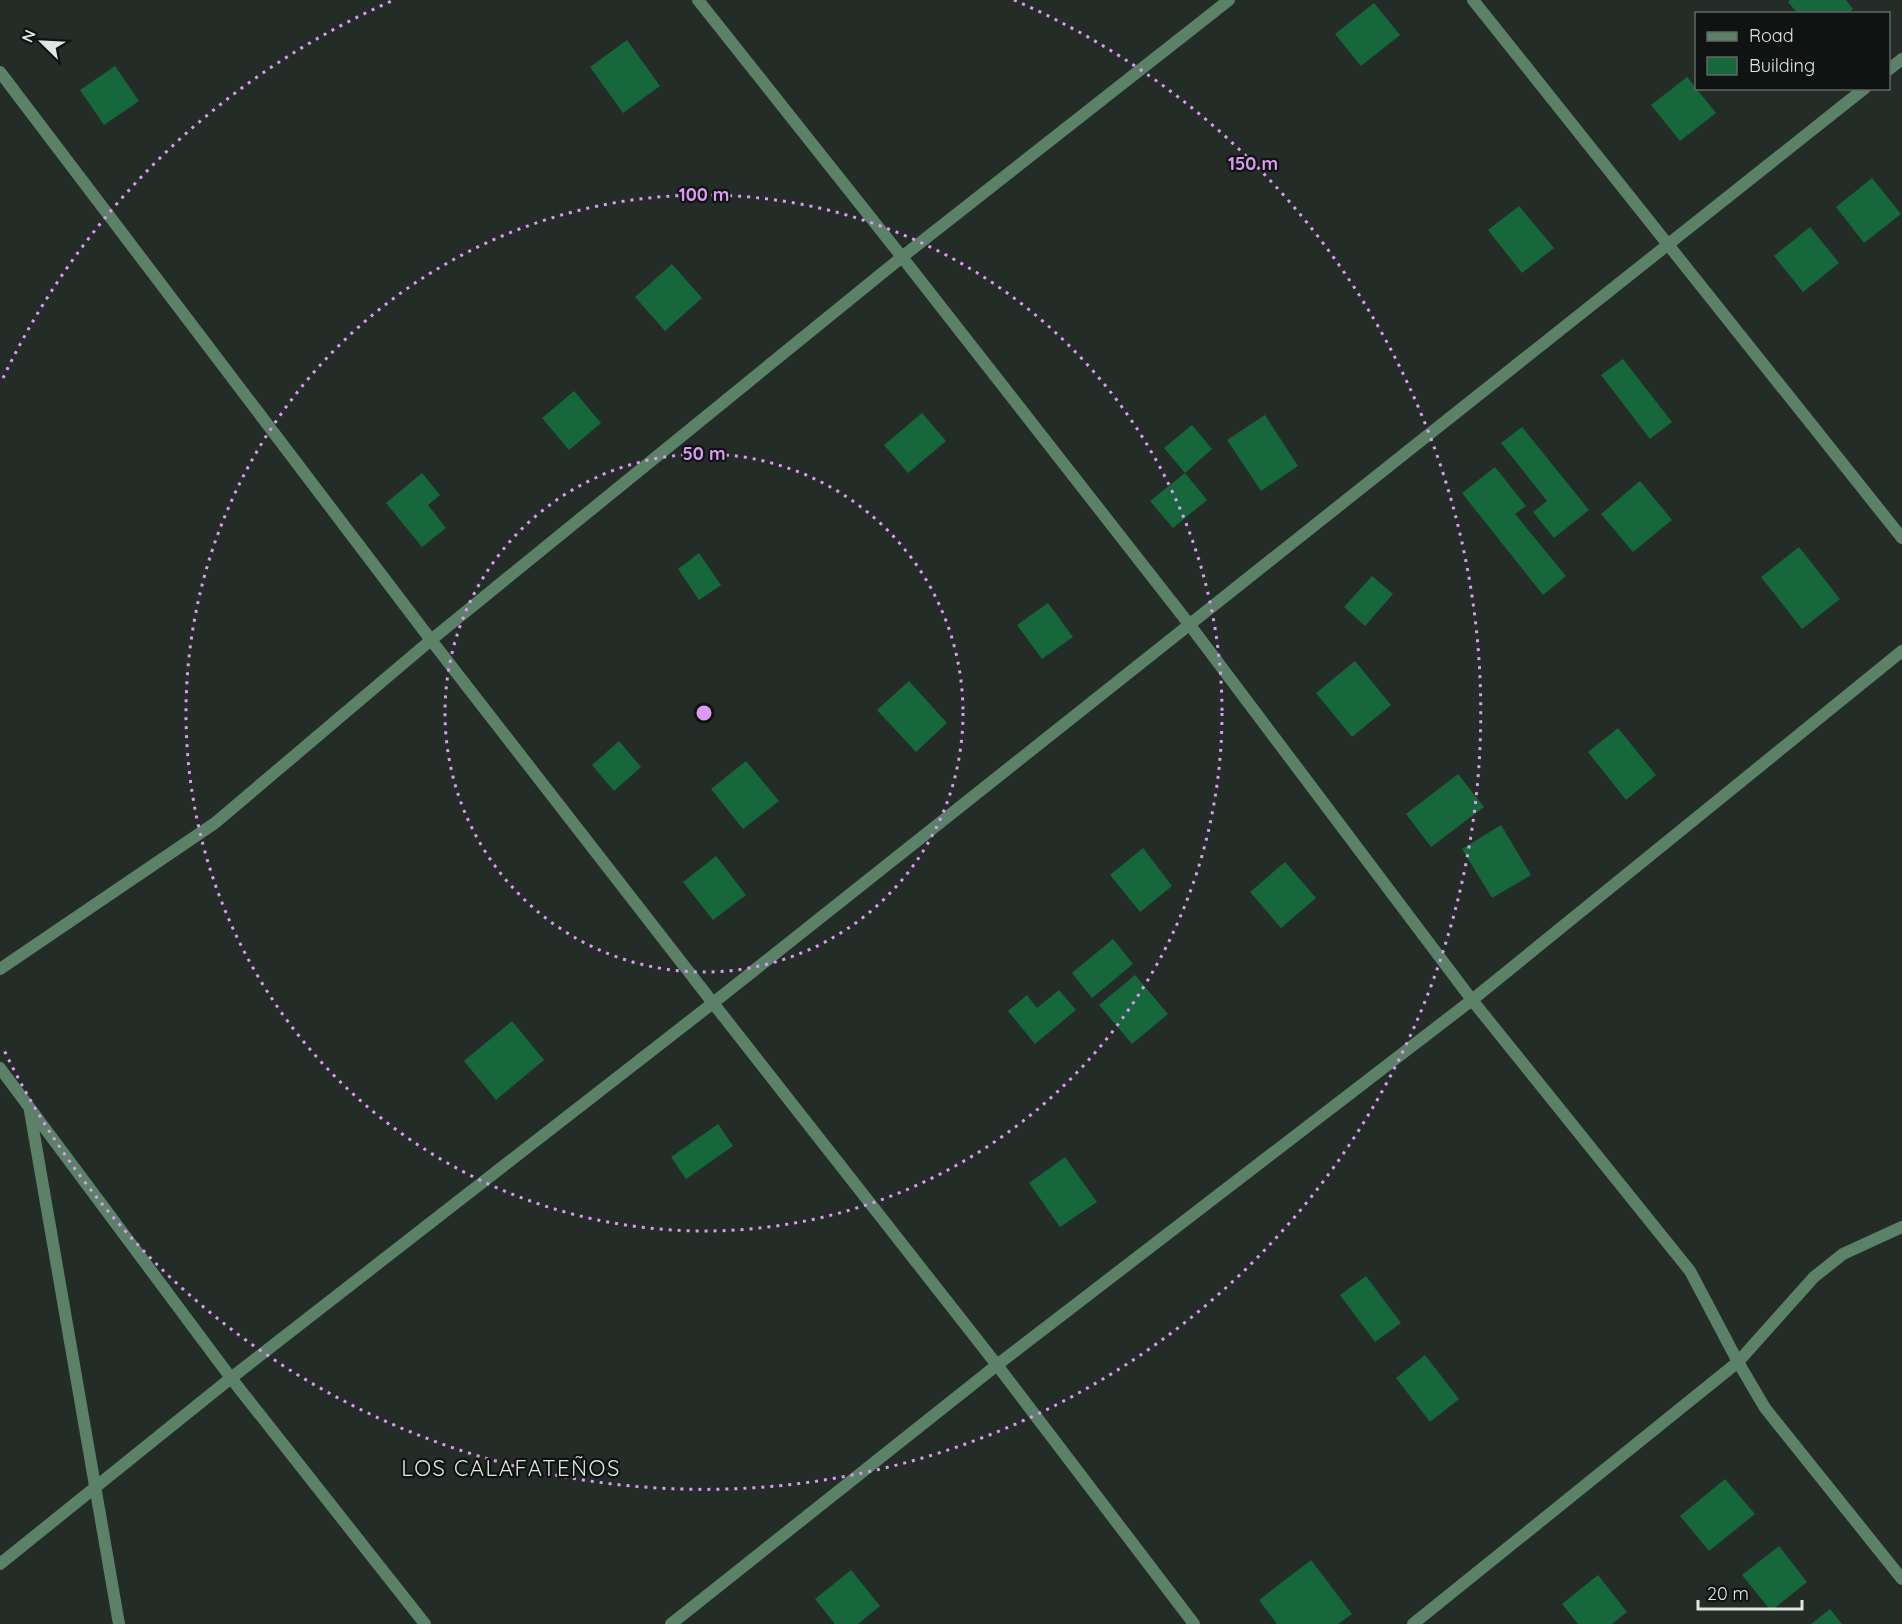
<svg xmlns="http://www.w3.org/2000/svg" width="1902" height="1624" viewBox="0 0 1902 1624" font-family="Quicksand,sans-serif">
<rect width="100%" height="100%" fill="#232c26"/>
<!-- building -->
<path fill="#17673d" d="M1790 0H1846L1853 9 1847 14H1798L1788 2Z
M1374 3 1400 35 1361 66 1335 34Z
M627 40 660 86 623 113 590 67Z
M115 66 139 101 104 125 80 90Z
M1687 77 1716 113 1680 141 1651 105Z
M1872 178 1901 214 1864 243 1836 207Z
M1519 206 1554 248 1522 273 1488 230Z
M1810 227 1839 263 1803 292 1774 256Z
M672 264 702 298 665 331 635 297Z
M1623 359 1672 422 1650 439 1601 375Z
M574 391 601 423 569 450 542 418Z
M922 413 946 441 908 473 884 445Z
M1265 415 1298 466 1261 491 1227 440Z
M1192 425 1212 449 1185 473 1207 500 1173 528 1150 501 1185 473 1164 448Z
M1522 427 1589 510 1554 538 1533 512 1547 501 1501 443Z
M1495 467 1526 506 1515 514 1566 576 1543 595 1462 493Z
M422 473 440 495 428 505 446 528 422 547 386 503Z
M1640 481 1672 520 1633 552 1601 514Z
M1799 547 1840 599 1802 629 1761 577Z
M699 553 721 585 699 600 678 569Z
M1372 576 1393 594 1365 626 1344 607Z
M1048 603 1073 637 1042 659 1017 625Z
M1355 661 1391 705 1352 737 1316 693Z
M909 681 947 723 916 752 877 710Z
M1618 728 1656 775 1626 800 1588 752Z
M619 741 641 767 614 791 592 765Z
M746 761 779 801 743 829 711 789Z
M1458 774 1484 807 1431 847 1406 814Z
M1501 825 1531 875 1492 898 1462 849Z
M1143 848 1172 886 1140 912 1110 875Z
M716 856 746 895 713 920 683 882Z
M1285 862 1316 898 1281 928 1250 892Z
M1113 939 1133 964 1092 998 1072 973Z
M1135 975 1168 1014 1132 1044 1099 1005Z
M1059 990 1076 1010 1035 1044 1008 1011 1027 995 1037 1008Z
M512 1021 544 1060 496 1100 464 1061Z
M718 1124 733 1146 686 1179 671 1157Z
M1065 1157 1097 1202 1060 1227 1029 1183Z
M1366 1276 1401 1323 1375 1342 1340 1295Z
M1425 1355 1459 1399 1430 1422 1396 1378Z
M1725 1479 1755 1514 1709 1551 1680 1516Z
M1779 1546 1807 1582 1771 1611 1742 1575Z
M1311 1560 1352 1614 1338 1624H1277L1259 1600Z
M851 1570 880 1606 858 1624H835L815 1599Z
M1598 1575 1627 1612 1612 1624H1578L1562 1604Z
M1830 1609 1842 1624H1811Z"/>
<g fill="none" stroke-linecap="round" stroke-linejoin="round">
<!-- street -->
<path stroke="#5b8168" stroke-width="12" d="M698 0 902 257 1189 624 1472 1000 1690 1271 1738 1362 1765 1408 1902 1579
M1473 0 1902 538
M1888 70 1902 59
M0 72 431 640 713 1003 997 1365 1194 1624
M0 969 215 823 431 640 902 257 1229 0
M0 1068 231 1378 425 1624
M30 1111 119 1624
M0 1564 231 1378 713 1003 1865 88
M671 1624 997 1365 1472 1000 1902 651
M1413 1624 1738 1362 1814 1277 1843 1254 1902 1227"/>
</g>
<!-- distance rings -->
<g fill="none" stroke="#dd99f3" stroke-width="3" stroke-dasharray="3 6">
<circle cx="704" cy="713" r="259"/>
<circle cx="704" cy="713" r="518"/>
<path d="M3 378A777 777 0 0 1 394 0M1014 0A777 777 0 1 1 3 1048"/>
</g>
<g text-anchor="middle" stroke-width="4.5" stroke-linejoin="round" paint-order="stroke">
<!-- neighbourhood labels -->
<g font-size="22" letter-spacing="1.5" fill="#e0e6e2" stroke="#0f1311">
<text x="511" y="1476">LOS CALAFATEÑOS</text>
</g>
</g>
<circle cx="704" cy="713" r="9" fill="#dd99f3" stroke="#0f1311" stroke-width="3"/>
<g font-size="18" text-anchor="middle" font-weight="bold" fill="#dd99f3" stroke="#0f1311" stroke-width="4.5" stroke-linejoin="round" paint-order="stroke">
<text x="1253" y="170">150 m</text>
<text x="704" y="201">100 m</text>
<text x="704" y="460">50 m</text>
</g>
<!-- legend -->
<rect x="1695" y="12" width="195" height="78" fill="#0f1311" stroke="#636765" stroke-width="1.5"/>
<rect x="1707" y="32" width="30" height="9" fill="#5b8168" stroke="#636765" stroke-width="1.5"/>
<text x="1749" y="42" font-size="18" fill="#e0e6e2">Road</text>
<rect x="1707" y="57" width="30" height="18" fill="#17673d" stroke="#636765" stroke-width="1.5"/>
<text x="1749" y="72" font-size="18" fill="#e0e6e2">Building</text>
<!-- north arrow -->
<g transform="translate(42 42) rotate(294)" stroke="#0f1311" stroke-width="4.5" paint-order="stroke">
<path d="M0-4.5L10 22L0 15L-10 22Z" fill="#e0e6e2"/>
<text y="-9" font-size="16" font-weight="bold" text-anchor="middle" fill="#e0e6e2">N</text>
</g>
<!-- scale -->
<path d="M1698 1600v9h104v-9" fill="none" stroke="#e0e6e2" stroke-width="3"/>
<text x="1707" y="1600" font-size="18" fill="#e0e6e2" stroke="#0f1311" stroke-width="4.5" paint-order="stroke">20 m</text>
</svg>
